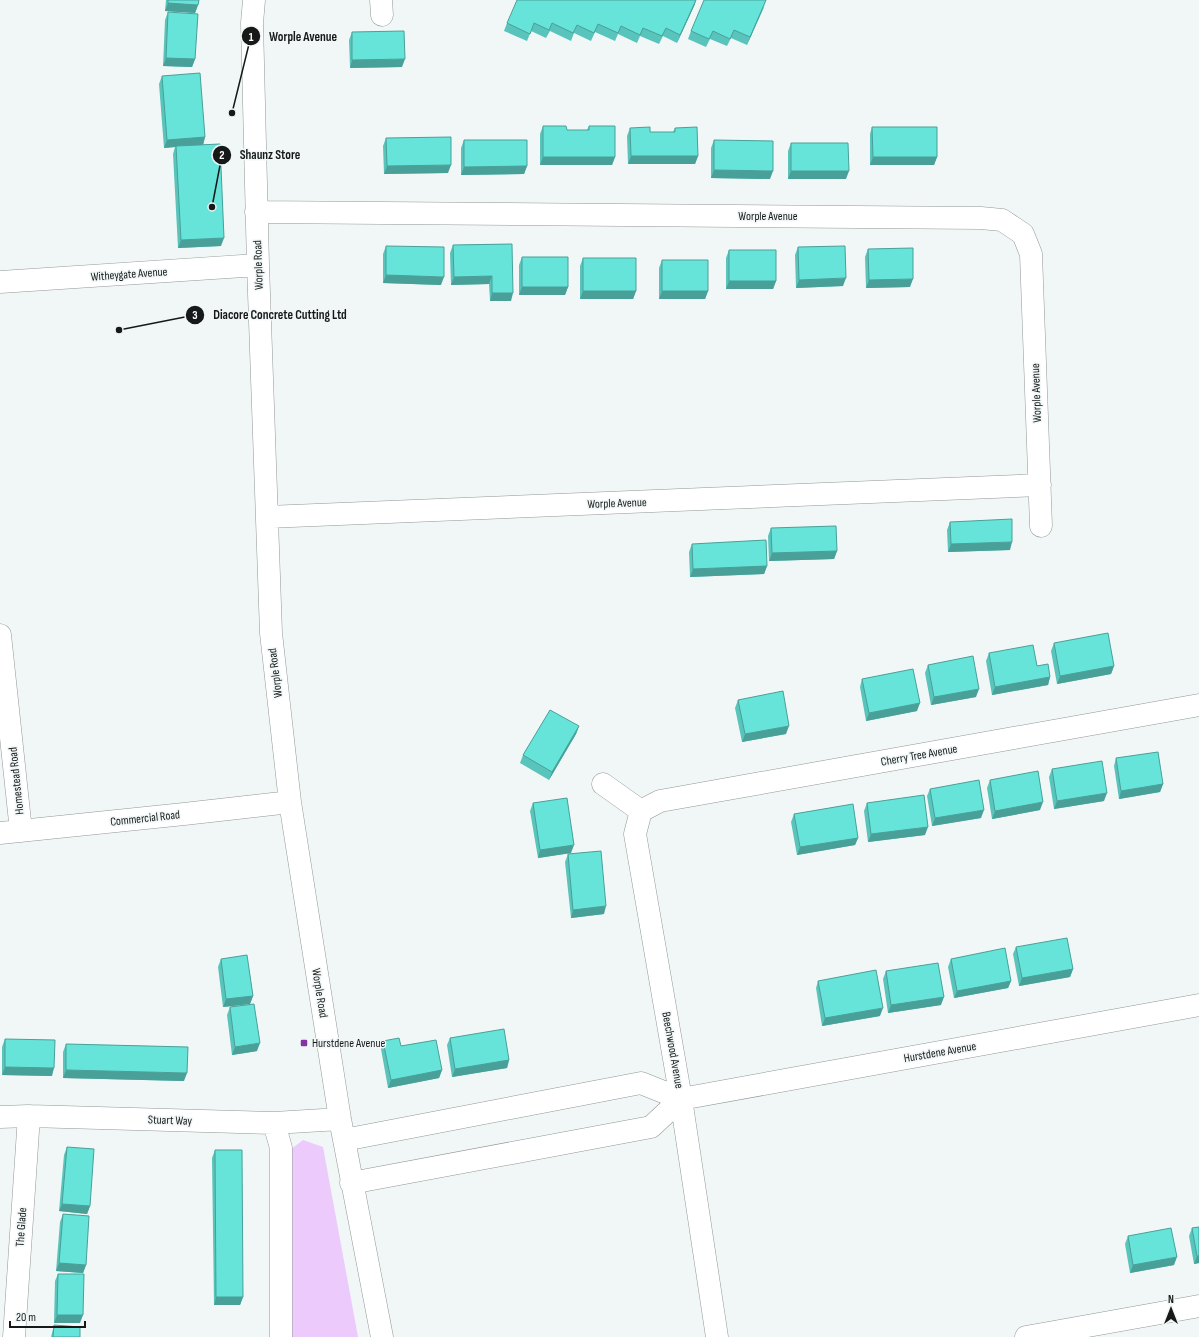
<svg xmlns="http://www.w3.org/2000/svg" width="1199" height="1337" viewBox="0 0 1199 1337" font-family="'Sofia Sans Condensed',sans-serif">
<rect width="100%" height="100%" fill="#f0f7f6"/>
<!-- green -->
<path fill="#eccafb" d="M303 1140 323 1147 358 1337H286L290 1150Z"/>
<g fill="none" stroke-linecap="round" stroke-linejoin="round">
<defs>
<path id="minor" d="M254 0 252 23 258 265 271 633 290 802 340 1119 382 1337
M381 0 382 15
M256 212 981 218 1002 220 1023 234 1031 254 1041 526
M0 282 258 265
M267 517 1040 485
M0 635 21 831
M603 784 641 811
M641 811 660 801 1199 705
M641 811 635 834 681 1099 717 1337
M0 833 184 814 290 802
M0 1117 29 1116 274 1123 340 1119
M274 1123 281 1148V1337
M344 1140 641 1083 681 1099 1199 1005
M351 1183 651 1127 681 1099
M14 1337 29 1116
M1026 1337 1199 1306"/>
</defs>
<!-- minor casing -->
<use href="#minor" stroke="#929897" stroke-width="23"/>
<!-- minor -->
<use href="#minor" stroke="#fff" stroke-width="22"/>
</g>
<!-- wall -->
<path fill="#59c4bb" d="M166 0H199L198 5 195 13 165 11Z
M695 4 677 43 663 36 659 44 640 36 637 43 618 34 615 41 595 32 591 41 574 33 571 41 550 31 546 38 531 31 527 41 504 31 507 23Z
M764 7 747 45 731 38 727 46 710 39 706 47 688 39 691 31Z
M168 12 195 59 192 67 163 66 165 20Z
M352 32 402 67 350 68 349 40Z
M162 76 205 137 203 145 221 246 178 248 173 154 175 147 164 148 159 84Z
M543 126 567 130H587L589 126 615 157 612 165H540V134Z
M872 127 937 157 934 165H870V134Z
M630 128 650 132H673L675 128 698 156 695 164H628L627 136Z
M386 138 448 173 384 174 383 146Z
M464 140 527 166 524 174 461 175V148Z
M714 140 770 179 711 178V148Z
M791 143 846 179H788V151Z
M512 244 511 301H490L489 284 451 285 450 253 453 245Z
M386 246 441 285 383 283V254Z
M798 247 843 286 796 288 795 255Z
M868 249 910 287 866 288 865 257Z
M729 250 776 281 773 289H726V258Z
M522 257 568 287 565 295H519V265Z
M583 258 636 291 633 299H580V266Z
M662 260 708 291 705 299H659V268Z
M950 522 1010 550 948 552 947 530Z
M771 528 837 551 834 559 769 561 768 536Z
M692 544 767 566 764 574 690 577 689 552Z
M1054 643 1114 666 1111 674 1057 684 1051 651Z
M989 653 1037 666 1050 677 1048 685 992 695 986 661Z
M928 665 976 697 931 705 925 673Z
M862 679 917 711 866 721 860 687Z
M738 700 786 734 742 742 735 708Z
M579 726 576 734 549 780 520 763 523 755Z
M1116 758 1163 784 1160 792 1119 799 1114 766Z
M1052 769 1104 801 1054 809 1049 777Z
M990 780 1040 810 992 819 987 788Z
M930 789 981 818 932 826 927 796Z
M533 803 571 853 538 858 530 811Z
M867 803 925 835 868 842 864 811Z
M794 814 858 838 855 845 797 855 791 822Z
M568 854 604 914 571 918 565 862Z
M1016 947 1073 969 1070 977 1019 986 1013 954Z
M221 959 253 996 250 1004 223 1007 218 967Z
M951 959 1011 981 1008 988 954 998 948 967Z
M886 971 941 1005 888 1013 883 979Z
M818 981 880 1016 822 1026 816 988Z
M230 1007 257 1051 232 1055 227 1015Z
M450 1038 509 1060 507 1068 452 1077 447 1045Z
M5 1039 52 1076 2 1075V1047Z
M383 1041 401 1046 442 1070 439 1078 388 1088 381 1049Z
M66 1044 184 1081 63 1078V1052Z
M67 1147 90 1206 87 1214 59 1211 64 1155Z
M215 1150 243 1297 240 1305H214L212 1158Z
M63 1214 86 1265 83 1273 56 1271 60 1222Z
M1199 1227V1263L1194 1264 1189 1236 1192 1228Z
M1128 1236 1174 1265 1130 1273 1125 1244Z
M58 1274 80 1323H54L55 1281Z
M54 1325 80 1337H51Z"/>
<!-- shaded-wall -->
<path fill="#48a098" d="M696 0 695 4 677 43 680 35Z
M767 0 764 7 747 45 750 37Z
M168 3 198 5 195 13 165 11Z
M166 58 195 59 192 67 163 66Z
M405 59 402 67 350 68 352 60Z
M205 137 203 145 176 146 175 147 164 148 167 140Z
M631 156H698L695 164H628Z
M543 157H615L612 165H540Z
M873 157H937L934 165H870Z
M451 165 448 173 384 174 387 166Z
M527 166 524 174 461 175 464 167Z
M714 170 773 171 770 179 711 178Z
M791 171H849L846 179H788Z
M224 238 221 246 178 248 181 240Z
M386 275 444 277 441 285 383 283Z
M492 276 489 284 451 285 454 277Z
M846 278 843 286 796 288 799 280Z
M913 279 910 287 866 288 869 280Z
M729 281H776L773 289H726Z
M522 287H568L565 295H519Z
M583 291H636L633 299H580Z
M662 291H708L705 299H659Z
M492 293H513L511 301H490Z
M1012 542 1010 550 948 552 951 544Z
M837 551 834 559 769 561 772 553Z
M767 566 764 574 690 577 693 569Z
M1114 666 1111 674 1057 684 1060 676Z
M1050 677 1048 685 992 695 995 687Z
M979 689 976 697 931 705 934 697Z
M920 703 917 711 866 721 869 713Z
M579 726 576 734 549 780 552 772Z
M789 726 786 734 742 742 745 734Z
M1163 784 1160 792 1119 799 1121 791Z
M1107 793 1104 801 1054 809 1057 801Z
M1043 802 1040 810 992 819 995 811Z
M984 810 981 818 932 826 935 818Z
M928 827 925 835 868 842 871 834Z
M858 838 855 845 797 855 800 847Z
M574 845 571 853 538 858 540 850Z
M606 906 604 914 571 918 573 910Z
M1073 969 1070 977 1019 986 1022 978Z
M1011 981 1008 988 954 998 957 991Z
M253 996 250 1004 223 1007 226 999Z
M944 997 941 1005 888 1013 891 1005Z
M883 1008 880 1016 822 1026 825 1018Z
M260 1043 257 1051 232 1055 235 1047Z
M509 1060 507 1068 452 1077 455 1069Z
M5 1067 54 1068 52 1076 2 1075Z
M66 1070 187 1073 184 1081 63 1078Z
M442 1070 439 1078 388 1088 391 1080Z
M62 1204 90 1206 87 1214 59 1211Z
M1197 1256H1199V1263L1194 1264Z
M1177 1257 1174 1265 1130 1273 1133 1265Z
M59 1263 86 1265 83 1273 56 1271Z
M216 1297H243L240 1305H214Z
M57 1315H83L80 1323H54Z"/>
<!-- building -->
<path fill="#67e4d9" stroke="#48a098" d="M168 0H199L198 5 168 3Z
M517 0H696L680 35 666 28 662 36 643 28 640 35 621 26 618 33 598 24 594 33 577 25 573 33 552 23 549 30 534 23 530 34 507 23Z
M704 0H766L750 37 734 30 730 39 713 31 709 39 691 31Z
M168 12 198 14 195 59 166 58Z
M404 31 405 59 352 60V32Z
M200 73 205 137 167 140 162 76Z
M543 126H566L567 130H589V126H615V157H543Z
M650 127V132H675V128L697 127 698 156H631L630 128Z
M872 127H937V157H873Z
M451 137V165L387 166 386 138Z
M464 140H527V166L464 167Z
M714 140 773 141V171L714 170Z
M791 143H848L849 171H791Z
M220 144 224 238 181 240 176 146Z
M512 244 513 293H492V276L454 277 453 245Z
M386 246 444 247V277L386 275Z
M845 246 846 278 799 280 798 247Z
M913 248V279L869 280 868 249Z
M729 250H776V281H729Z
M522 257H568V287H522Z
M583 258H636V291H583Z
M662 260H708V291H662Z
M1012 519V542L951 544 950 522Z
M836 526 837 551 772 553 771 528Z
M766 540 767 566 693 569 692 544Z
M1108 633 1114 666 1060 676 1054 643Z
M1033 645 1037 666 1048 664 1050 677 995 687 989 653Z
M973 656 979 689 934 697 928 665Z
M913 669 920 703 869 713 862 679Z
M783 691 789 726 745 734 738 700Z
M550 710 579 726 552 772 523 755Z
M1158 752 1163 784 1121 791 1116 758Z
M1102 761 1107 793 1057 801 1052 769Z
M1038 771 1043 802 995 811 990 780Z
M979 780 984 810 935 818 930 789Z
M924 795 928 827 871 834 867 803Z
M567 798 574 845 540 850 533 803Z
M853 804 858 838 800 847 794 814Z
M601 851 606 906 573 910 568 854Z
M1067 938 1073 969 1022 978 1016 947Z
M1005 948 1011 981 957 991 951 959Z
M247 955 253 996 226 999 221 959Z
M938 963 944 997 891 1005 886 971Z
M876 970 883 1008 825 1018 818 981Z
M254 1004 260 1043 235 1047 230 1007Z
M504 1029 509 1060 455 1069 450 1038Z
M399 1038 401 1046 436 1040 442 1070 391 1080 383 1041Z
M5 1039 55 1040 54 1068 5 1067Z
M66 1044 188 1047 187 1073 66 1070Z
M67 1147 94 1149 90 1206 62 1204Z
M215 1150H242L243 1297H216Z
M63 1214 89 1216 86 1265 59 1263Z
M1199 1227V1256H1197L1192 1228Z
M1171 1228 1177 1257 1133 1265 1128 1236Z
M58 1274H84L83 1315H57Z
M54 1325 80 1327V1337H53Z"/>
<!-- markers -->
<rect fill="#8533a2" stroke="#f0f7f6" stroke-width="1.5" x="300" y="1039" width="8" height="8" rx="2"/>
<g text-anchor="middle" stroke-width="3" stroke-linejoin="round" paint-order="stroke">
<!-- street labels -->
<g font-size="12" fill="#171919" stroke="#f0f7f6">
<text x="768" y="220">Worple Avenue</text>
<text transform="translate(258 265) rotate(-92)" y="4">Worple Road</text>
<text transform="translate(129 274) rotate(-4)" y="4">Witheygate Avenue</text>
<text transform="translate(1036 393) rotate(-92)" y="4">Worple Avenue</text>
<text transform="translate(617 503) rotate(-2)" y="4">Worple Avenue</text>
<text transform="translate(275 673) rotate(-97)" y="4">Worple Road</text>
<text transform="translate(919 755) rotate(-10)" y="4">Cherry Tree Avenue</text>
<text transform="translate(16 781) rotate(-96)" y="4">Homestead Road</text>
<text transform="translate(145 818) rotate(-6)" y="4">Commercial Road</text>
<text transform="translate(320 993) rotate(81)" y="4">Worple Road</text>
<text transform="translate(673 1050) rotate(80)" y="4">Beechwood Avenue</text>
<text transform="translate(940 1052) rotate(-10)" y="4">Hurstdene Avenue</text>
<text transform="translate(170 1120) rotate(2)" y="4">Stuart Way</text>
<text transform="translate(21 1227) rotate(-86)" y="4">The Glade</text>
</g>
<!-- poi labels -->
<g font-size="12" fill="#171919" stroke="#f0f7f6" text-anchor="start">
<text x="312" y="1047">Hurstdene Avenue</text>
</g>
</g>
<!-- callouts -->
<path fill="none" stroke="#171919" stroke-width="1.5" d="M232 113L251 36M212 207L222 155M119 330L195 315"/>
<g fill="#171919" stroke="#f0f7f6" stroke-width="1.5">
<circle cx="232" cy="113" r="4"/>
<circle cx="212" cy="207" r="4"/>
<circle cx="119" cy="330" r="4"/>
<circle cx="251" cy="36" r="10"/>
<circle cx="222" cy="155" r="10"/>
<circle cx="195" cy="315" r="10"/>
</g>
<g font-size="12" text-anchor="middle" font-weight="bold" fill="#fff">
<text x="251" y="41">1</text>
<text x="222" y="159">2</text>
<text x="195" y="319">3</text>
</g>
<g font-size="13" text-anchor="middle" font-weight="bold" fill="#171919" stroke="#f0f7f6" stroke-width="3" stroke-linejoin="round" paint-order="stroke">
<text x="303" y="41">Worple Avenue</text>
<text x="270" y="159">Shaunz Store</text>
<text x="280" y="319">Diacore Concrete Cutting Ltd</text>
</g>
<!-- north arrow -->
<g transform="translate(1171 1309)" stroke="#f0f7f6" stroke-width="3" paint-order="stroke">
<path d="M0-3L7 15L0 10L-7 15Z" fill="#171919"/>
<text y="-6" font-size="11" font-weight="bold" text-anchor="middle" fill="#171919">N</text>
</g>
<!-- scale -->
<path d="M10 1321v6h75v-6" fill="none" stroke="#171919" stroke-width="2"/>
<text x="16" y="1321" font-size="12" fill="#171919" stroke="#f0f7f6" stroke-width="3" paint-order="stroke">20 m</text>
</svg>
